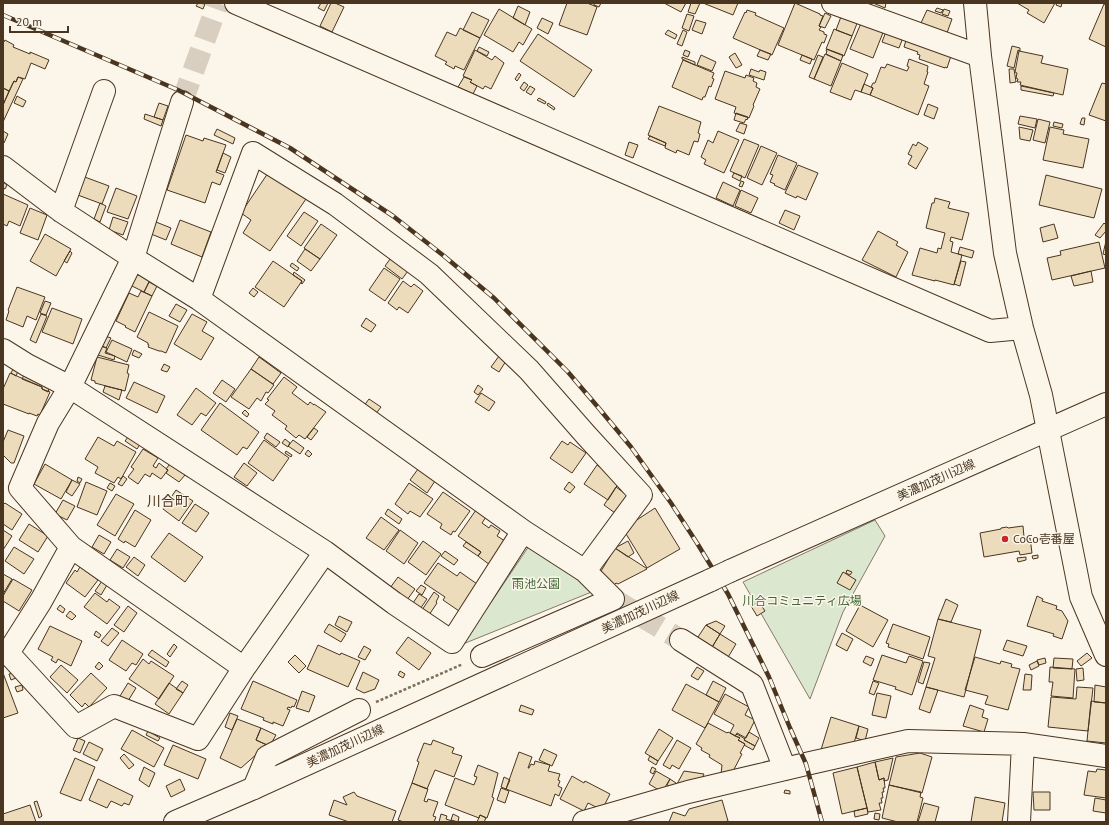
<svg xmlns="http://www.w3.org/2000/svg" width="1109" height="825" viewBox="0 0 1109 825" font-family="'PT Sans','Noto Sans JP',sans-serif">
<rect width="100%" height="100%" fill="#fbf6e9"/>
<!-- green -->
<path fill="#dce7d0" stroke="#887966" d="M875 520 885 536 843 612 810 699 743 582Z
M529 546 594 591 463 644Z"/>
<!-- building -->
<path fill="#ecdcbc" stroke="#4a3520" d="M198 3 205 4 203 9 196 6Z
M321 3H328L324 11 318 8Z
M331 3H335L344 7 332 32 320 26Z
M567 3H587L597 7 587 35 559 25Z
M594 3H601L599 7 594 5Z
M664 3H686L681 12Z
M691 3H700L695 14 688 12Z
M703 3H738L733 15Z
M795 3 820 14V15L823 16 819 26 821 27 819 30 824 32V34L827 35 824 43 822 42 814 60 778 45Z
M873 3H886L885 8Z
M1017 3H1055L1044 23 1027 13 1029 10Z
M1057 3H1062L1061 7 1056 5Z
M1104 4 1106 5V47L1089 39Z
M518 6 530 12 525 25 513 18Z
M937 8 943 10 941 13 935 11Z
M499 9 532 29 523 45 519 42 513 52 484 35Z
M944 9 950 11 948 16 942 14Z
M747 10 756 13 755 15 784 28 772 55 733 38 745 12 746 13Z
M927 10 952 19 947 33 921 23Z
M472 12 489 20 480 38 463 30Z
M825 13 831 16 825 28 819 26Z
M687 14 694 16 689 31 682 28Z
M842 14 858 21 852 36 836 30Z
M542 18 553 23 548 34 537 28Z
M696 20 706 23 702 34 692 30Z
M862 21 884 30 873 58 850 49Z
M460 28 480 38 464 70 455 66 454 69 445 64 447 62 435 56 447 32 456 36Z
M834 29 852 36 844 56 826 49Z
M887 29 904 35 899 48 882 42Z
M668 30 677 35 675 39 665 34Z
M683 30 687 32 682 46 677 44Z
M538 34 592 70 574 97 520 61Z
M907 37 952 53 947 68 945 67V68L919 59 920 55 917 54 918 52 904 47Z
M5 40 14 45 13 47 30 54V52L49 60 45 69 31 63 25 79 18 77 16 82 14 81 9 91 3 88V42H4Z
M1012 46 1020 48V51L1018 50 1014 68 1007 66Z
M479 47 489 52 487 56 477 51Z
M827 49 843 55 841 61 826 54 827 51H826Z
M475 50 492 60 495 56 504 63 491 89 485 86 483 89 470 82 472 80 463 76Z
M685 50 690 52 688 57 683 55Z
M760 50 771 54 768 60 757 56Z
M1019 51 1043 56 1041 63 1068 69 1063 95 1020 85 1021 82H1017L1018 79 1016 78 1017 73 1015 72Z
M735 53 742 65 736 68 729 57Z
M825 54 841 61 831 86 814 79Z
M701 55 716 62 712 71 697 65Z
M802 55 812 59 810 64 800 60Z
M818 55 823 57 814 79 809 77Z
M682 57 695 62V65L682 59Z
M909 59 928 66 927 72H928L924 84 929 86 918 115 870 95 873 88 871 87 873 83H875L881 67 885 68 887 64 907 71 909 67 907 66Z
M683 60 714 73 712 78 714 79 711 87 709 86 705 97H703L702 100 672 87Z
M842 63 868 74 861 92 855 90 851 100 830 92Z
M751 69 759 72 760 70 766 72 764 80 749 75Z
M1009 69H1014L1016 82 1010 83Z
M725 71 745 78 746 75 754 78 753 81 757 83 756 87 760 89 753 105 754 106 749 118 734 113 736 107 715 99Z
M519 73 521 75 517 81 515 79Z
M18 77 23 79 3 122V105L14 81 16 82Z
M464 77 472 80 470 82 477 86 473 94 458 87Z
M524 82 528 85 524 91 520 88Z
M1102 83 1106 84V121L1089 115Z
M864 84 873 88 870 95 861 92Z
M530 86 535 89 531 95 526 92Z
M1021 86 1054 93 1053 96 1021 90Z
M3 88 9 91 3 105Z
M17 96 26 101 23 107 14 103Z
M539 98 546 102 545 104 537 100Z
M159 103 168 106 163 120 154 117Z
M548 103 555 108 554 110 547 105Z
M928 104 938 108 934 119 924 115Z
M659 106 701 122 698 133 700 134 698 142 694 141 689 155 677 150 676 153 665 148 666 143 648 135Z
M736 113 748 117 747 120 746 119 744 123 734 120Z
M145 114 163 120 161 126 144 119Z
M1020 116 1037 119 1035 128 1018 124Z
M1082 118H1085L1084 125 1080 124Z
M1038 119 1050 122 1045 143 1033 140Z
M1054 122 1063 124 1062 128 1053 126Z
M740 123 747 125 744 134 736 131Z
M1019 127 1033 130 1030 141 1020 139Z
M1050 127 1064 130 1063 134 1089 139 1083 168 1043 160Z
M217 129 235 138 233 144 214 135Z
M3 131 8 134 4 143H3Z
M718 131 739 140 724 173 704 164 706 160 701 157 708 140 713 143Z
M186 135 203 141 204 138 226 145 216 172 224 175 220 185 212 182 205 203 167 190Z
M650 136 666 143 665 146 648 139Z
M744 139 759 145 745 178 730 171Z
M629 142 638 145 633 158 625 155Z
M918 142 928 148 916 169 908 164 912 156 908 154 913 144 916 146Z
M761 146 777 153 762 185 747 178Z
M223 153 231 157 225 173 217 170Z
M778 155 797 163 785 190 774 185 775 184 770 182 773 175 770 174Z
M798 165 818 173 806 200 797 196 796 198 785 193Z
M268 173 306 199 270 251 243 233 251 220 241 213Z
M734 173 742 176 740 181 732 177Z
M1046 175 1102 189 1094 218 1039 205Z
M82 176 109 186 102 204 75 194Z
M741 181 744 182 742 187 739 186Z
M3 182 7 185 5 189 3 188Z
M723 182 740 190 733 206 716 198Z
M116 188 137 196 128 219 107 212Z
M741 190 758 198 751 213 735 206Z
M3 194 28 205 20 226 9 221 7 226 3 224Z
M935 198 950 202 948 208 969 213 962 240 951 237 950 241 953 242 951 252 962 255 954 285 935 280V281L912 275 920 248 937 253 938 248 941 249 945 233 926 228 932 203H934Z
M100 203 106 206 100 222 94 219Z
M30 208 47 215 38 240 20 233Z
M785 210 800 216 794 230 779 223Z
M304 212 318 221 301 246 287 236Z
M113 217 128 222 123 235 109 230Z
M180 220 211 232 202 257 171 244Z
M156 222 171 228 166 240 151 234Z
M1104 223 1106 225V231L1100 238 1095 235Z
M321 224 337 235 320 259 304 248Z
M1054 224 1058 238 1043 242 1040 228Z
M878 231 898 242 896 245 908 252 896 277 862 260Z
M45 234 71 249 56 276 30 261Z
M1106 241V255L1103 254Z
M1099 242 1105 268 1052 280 1047 258 1061 255 1060 251Z
M960 247 974 251 972 258 958 254Z
M305 249 320 259 311 271 297 261Z
M70 251 72 253 67 263 64 261Z
M393 255 411 267 402 279 385 266Z
M273 261 302 281 284 307 255 287Z
M961 261 966 262 960 286 954 284Z
M292 263 299 268 297 271 290 266Z
M384 268 400 279 385 301 369 290Z
M1091 271 1093 282 1074 286 1071 276Z
M294 272 305 280 302 284 301 283 302 281 293 275Z
M136 274 150 280 144 292 130 285Z
M403 281 411 287 414 284 423 291 408 313 399 307 397 310 388 303Z
M149 282 157 286 152 296 144 292Z
M17 287 45 297 36 320 27 316 23 327 6 320 9 311 8 310Z
M253 288 258 292 254 297 249 293Z
M141 291 152 296 135 332 125 327 126 326 116 321 129 293 138 297Z
M45 301 51 303 46 315 40 313Z
M176 304 187 310 180 322 169 316Z
M52 308 82 319 73 344 42 332Z
M149 312 178 326 166 353 161 351H159L148 347 149 345H148V343L137 337Z
M41 314 47 316 36 343 30 340Z
M192 314 207 322 202 331 214 338 201 360 174 344Z
M366 318 376 325 371 332 361 326Z
M105 336 111 338 106 348 101 345Z
M112 340 132 349 127 362 106 352Z
M100 346 107 348 105 353 115 356 114 360 98 355Z
M134 350 142 354 139 358 132 355Z
M499 356 506 361 499 372 491 367Z
M97 357 129 365 127 373 129 374 125 391 95 383V381L91 380Z
M259 357 281 373 273 384 251 369Z
M164 364 170 367 167 372 161 370Z
M14 367 19 369 16 376 11 373Z
M251 369 274 385 268 393 266 392 261 401 257 398 249 409 231 397Z
M10 373 42 387V389L50 392 40 415 38 414 37 416 29 413V414L3 404V389Z
M24 375 50 386 48 392 42 389V387L22 379Z
M284 377 297 387 292 393 308 405 310 402 314 405V404L326 412 305 439 299 435 296 438 285 429 287 426 272 415 275 411 265 404 269 400 267 399Z
M222 380 235 389 226 402 213 393Z
M134 382 165 396 157 413 126 398Z
M478 385 483 389 478 395 474 392Z
M105 386 122 390 119 400 103 392Z
M196 388 216 403 206 416 201 413 192 425 177 415Z
M481 393 495 402 489 411 475 402Z
M369 399 381 407 375 415 363 407Z
M220 403 259 432 247 449 243 447 237 455 201 430Z
M245 410 249 414 247 417 242 413Z
M314 428 318 431 311 440 307 437Z
M8 430 24 436 14 463H11L3 455V442Z
M131 433 143 440 137 449 125 441Z
M267 433 280 442 276 447 264 438Z
M98 437 114 446 117 441 136 452 121 479 118 477 114 483 95 473 98 467 85 459Z
M285 439 290 443 288 447 282 443Z
M264 440 289 458 273 481 248 463Z
M293 440 304 448 300 454 288 446Z
M562 441 568 445 570 442 586 453 572 473 550 458Z
M143 449 158 458 153 466 156 468 159 463 168 470 161 479 152 473 150 477 145 474 138 484 128 477 134 469 131 467Z
M308 450 312 454 309 457 305 454Z
M286 451 292 455 291 457 285 453Z
M173 460 190 475 188 477 185 475 179 482 166 473 168 470 166 469Z
M244 463 257 473 247 486 234 477Z
M45 464 72 480 61 499 34 484Z
M597 465 620 481 608 500 584 484Z
M418 469 435 481 427 493 410 480Z
M123 476 127 479 122 486 118 484Z
M78 477 82 479 80 483 77 481Z
M72 480 80 484 72 496 66 492Z
M86 482 107 491 97 515 77 507Z
M569 482 575 487 570 493 564 489Z
M110 483 115 486 112 491 107 488Z
M409 483 433 499 420 517 410 511 408 514 395 504Z
M616 487 627 495 615 513 604 505Z
M176 490 193 501 179 521 163 509Z
M443 492 470 511 455 532 453 531 451 535 440 528 442 524 427 514Z
M116 494 134 504 115 536 97 525Z
M63 500 75 506 67 520 55 514Z
M5 503 22 514 12 530 3 524V505Z
M195 504 209 513 196 532 182 523Z
M655 508 680 549 647 568 623 529Z
M388 509 402 519 399 524 385 514Z
M135 510 151 520 135 547 125 541 124 543 118 539Z
M476 510 486 517 482 523 489 528 491 525 500 531 497 536 505 541 490 565 478 556 481 552 458 536Z
M381 517 399 530 384 550 366 538Z
M29 524 48 536 38 552 19 540Z
M1023 526 1024 537H1027V538H1030L1032 553 1020 555 1019 551 984 557 980 533 1001 529V528L1007 527 1008 528Z
M3 530 12 536 3 550Z
M400 530 418 543 404 564 386 551Z
M169 533 203 557 185 582 151 557Z
M99 535 111 542 104 554 92 547Z
M423 541 441 554 426 575 408 562Z
M628 541 634 553 628 557 615 548Z
M466 542 481 552 478 556 463 546Z
M14 547 34 559 24 574 5 561Z
M615 548 646 568 647 569 618 584 616 583 613 586 598 576Z
M117 549 130 557 123 568 110 560Z
M445 551 458 560 454 565 441 556Z
M1038 555V558L1033 559 1032 556Z
M134 557 145 565 138 576 126 567Z
M1026 557V560L1018 562 1017 558Z
M438 563 457 576 460 572 477 584 459 611 443 600 445 597 424 583Z
M80 567 98 580 85 597 66 583 75 570 77 572Z
M847 570 852 572 850 575 846 573Z
M843 572 856 580 850 590 837 583Z
M3 574 12 579 3 594Z
M398 577 415 589 407 600 390 588Z
M13 579 32 590 19 611 3 601V596Z
M102 581 107 585 101 595 95 591Z
M421 585 426 588 422 595 416 591Z
M434 592 439 596 436 602 437 603 429 615 422 610Z
M95 593 107 602 109 599 120 607 107 624 84 607Z
M419 594 427 599 420 609 413 603Z
M1037 596 1043 599 1042 601 1057 606 1056 609 1062 611 1068 621 1062 639 1053 636 1054 634 1027 626Z
M946 599 958 605 951 622 938 619Z
M759 602 765 611 757 616 751 606Z
M60 605 65 609 63 613 57 609Z
M860 605 888 620 873 647 846 631Z
M128 606 137 613 124 632 114 625Z
M70 611 76 616 72 620 66 616Z
M339 616 352 622 347 632 335 625Z
M938 619 981 630 964 697 926 687 935 658 928 656Z
M716 621 725 626 720 634 706 625Z
M329 624 346 634 341 642 324 632Z
M893 624 930 637 923 659 888 647 889 644 886 643Z
M706 625 720 634 711 649 696 640Z
M50 626 82 641 71 666 58 659 56 663 51 660 53 657 38 649Z
M112 628 119 633 108 646 101 641Z
M96 631 101 635 99 638 94 635Z
M842 633 853 639 847 651 836 645Z
M720 634 736 644 727 659 711 649Z
M408 637 431 653 419 670 396 653Z
M122 640 143 654 136 665 132 663 126 671 109 660Z
M1007 640 1027 646 1023 656 1003 650Z
M174 644 177 647 170 657 167 654Z
M318 645 340 655 341 653 360 661 348 687 307 669Z
M364 646 371 650 365 660 358 657Z
M152 650 169 662 166 667 148 655Z
M1087 653 1092 658 1081 666 1077 661Z
M295 655 306 666 299 673 288 662Z
M882 655 906 663 909 656 923 661 912 695 895 689 896 687 873 680Z
M866 656 874 659 871 666 863 662Z
M975 657 1000 664 1001 661 1012 664 1011 667 1020 669 1008 710 985 704 988 696 965 690Z
M1045 658 1046 663 1039 665 1037 660Z
M1054 658 1073 659 1072 669 1053 668Z
M143 659 149 664 151 661 174 676 159 699 129 679Z
M1037 661 1039 666 1031 670 1029 665Z
M99 662 103 666 99 670 95 667Z
M924 662 930 663 923 684 918 682Z
M61 665 78 680 67 693 50 677Z
M697 667 704 671 698 680 691 676Z
M1050 667 1075 669 1073 698 1051 696 1053 682H1049Z
M1083 668 1084 680 1077 681 1076 669Z
M400 671 405 674 403 678 398 675Z
M363 672 379 680 375 689 364 693 356 689Z
M3 673 18 713 3 718Z
M14 673 16 678 11 680 9 674Z
M91 673 107 688 89 707 85 703 82 707 70 695Z
M1025 674 1032 675 1031 690H1023Z
M182 681 188 685 183 693 176 689Z
M253 681 297 700 294 707 292 706 291 708 288 707 287 709 290 710 283 726 273 722V724L263 720 264 718 241 709Z
M713 681 726 688 719 702 706 695Z
M873 681 879 683 874 695 869 693Z
M128 683 136 688 128 701 120 696Z
M169 683 183 693 169 714 155 704Z
M686 684 719 702 705 728 672 710Z
M22 685 23 690 17 692 15 687Z
M1095 685 1106 687V703L1094 702Z
M926 687 938 690 930 713 919 709Z
M1077 687 1093 688 1088 731 1048 727 1051 697 1076 699Z
M302 691 315 696 309 712 296 708Z
M877 693 891 696 886 718 872 715Z
M725 694 749 707 745 715 755 720 746 738 737 733 735 736 730 733 734 725 714 714Z
M1091 701 1106 703V743L1087 741Z
M521 705 534 710 532 715 519 711Z
M970 705 984 710 982 717 988 719 984 732 963 726Z
M230 713 238 716 232 730 225 727Z
M831 717 859 726 854 743 820 753Z
M237 719 261 728 256 740 267 745 241 768 220 758Z
M708 723 727 733 728 732 740 738 738 740 745 744 740 753 742 754 731 775 721 774 722 765 709 757 710 755 701 750 702 748 696 744Z
M859 726 868 729 865 741 856 738Z
M261 728 276 735 272 742 267 745 256 740Z
M659 729 673 738 658 761 645 753Z
M132 730 164 748 154 767 121 749Z
M148 731 160 738 158 741 146 735Z
M749 732 759 738 755 746 744 740Z
M737 734 745 739 744 740 755 746 753 750 744 745 745 744 738 740 740 738 735 736Z
M78 738 85 741 80 753 73 750Z
M433 740 454 748 452 753 462 756 454 777 435 770 427 789 412 783 419 762 417 761 424 743 431 745Z
M677 740 691 748 679 769 672 765 670 769 663 765Z
M89 742 103 749 97 761 83 754Z
M173 745 206 759 198 779 164 765Z
M544 749 557 755 552 766 539 760Z
M519 752 532 757 528 768H529L531 764 534 765 535 761 550 765 548 771 560 774 558 780 560 781 558 786 562 788 559 796 555 794 551 806 506 789Z
M920 753 932 757 922 793 889 785 896 757Z
M124 754 134 765 129 769 120 758Z
M650 756 658 761 656 765 648 760Z
M75 758 95 767 81 801 60 793Z
M893 758 888 780 884 781V778L879 780 875 762Z
M875 762 879 780 884 778 885 788H883L884 792H882L883 798H881L882 803H879L881 810 868 812 857 767Z
M478 765 498 773 492 797 494 798 487 818 480 815 479 818 445 805 455 778 474 785 477 777 474 776Z
M144 767 155 773 149 787 139 780Z
M652 767 656 769 653 774 650 772Z
M857 767 867 808 842 814 833 773Z
M1097 769 1106 770V798L1084 795 1088 771 1096 772Z
M656 771 670 779 662 792 649 784Z
M684 771 704 774 699 784H677Z
M572 776 584 783 585 781 610 794 602 810 588 803 584 811 560 799Z
M504 777 510 780 506 789 501 787Z
M98 779 133 796 129 805 124 803 122 806 111 801 107 808 89 800Z
M180 779 185 790 171 797 166 786Z
M670 779 676 783 672 788 667 785Z
M412 783 428 789 424 801 427 802 428 799 438 802 433 816 436 817 434 822H404L398 820Z
M889 785 921 792 920 797 923 798 917 822H898L882 818Z
M501 788 509 791 505 803 497 800Z
M785 790 790 791V794L784 793Z
M354 792 357 796 396 811 392 822H349L329 815 334 800 347 805 343 797Z
M1033 792H1050V810H1034Z
M975 797 1005 803 1002 822H971Z
M1095 798 1106 800V813L1093 811Z
M722 800 728 821 724 822H669L673 812 685 816 689 809Z
M37 801 42 816 39 818 34 802Z
M924 803 939 807 935 822H918Z
M30 805 36 822H3V814Z
M867 808 868 814 855 817 854 811Z
M875 813 880 814 879 820 874 819Z
M441 814 447 816 446 819 455 822H439Z
M453 814 459 817 458 822 451 820Z
M480 815 486 818 484 822H477Z"/>
<g fill="none" stroke-linecap="round" stroke-linejoin="round">
<!-- minor-tunnel -->
<path stroke="#d8cfc1" stroke-width="22" stroke-dasharray="22 11" stroke-linecap="butt" d="M182 102 218 3
M613 599 681 640"/>
<defs>
<path id="minor" d="M236 3 990 331 1022 328
M833 3 980 56
M975 3 980 56 1005 253 1022 328 1041 395 1081 597 1106 655
M3 167 61 211 133 258 199 299 523 531 585 571 613 599 482 656
M61 211 104 91
M199 299 253 153 335 204 429 274 529 370 586 435 641 495 585 571
M3 350 27 365 70 387 325 552 394 603 452 642 523 531
M71 547 244 668
M681 640 752 685 785 769
M8 653 76 727 114 706 198 739 244 668 325 552
M3 654 8 653 41 601 71 547 20 488 48 423 70 387 133 258 182 102
M254 788 267 757 359 710
M584 822 688 792 806 764 908 741 1023 744 1106 756
M1019 822 1023 744"/>
<path id="major" d="M730 571 1106 404
M175 822 254 788 711 580"/>
</defs>
<!-- minor casing -->
<use href="#minor" stroke="#4a3520" stroke-width="24"/>
<!-- major casing -->
<use href="#major" stroke="#4a3520" stroke-width="24"/>
<!-- path -->
<path stroke="#7f6f5c" stroke-width="2.5" stroke-dasharray="3 2" stroke-linecap="butt" d="M376 702 463 664"/>
<!-- minor -->
<use href="#minor" stroke="#fbf6e9" stroke-width="22"/>
<!-- major -->
<use href="#major" stroke="#fbf6e9" stroke-width="22"/>
<defs>
<path id="rail" d="M3 15 178 90 290 148 393 216 444 256 494 298 568 372 597 406 631 447 671 503 697 543 728 594 769 677 790 728 806 764 822 822"/>
</defs>
<!-- rail casing -->
<use href="#rail" stroke="#4a3520" stroke-width="4.5"/>
<!-- rail -->
<use href="#rail" stroke="#fbf6e9" stroke-width="3" stroke-dasharray="9" stroke-linecap="butt"/>
<defs>
<path id="major-bridge" d="M711 580 730 571"/>
</defs>
<!-- major-bridge casing -->
<use href="#major-bridge" stroke="#4a3520" stroke-width="24" stroke-linecap="butt"/>
<!-- major-bridge -->
<use href="#major-bridge" stroke="#fbf6e9" stroke-width="22"/>
</g>
<!-- markers -->
<circle fill="#c62828" stroke="#fbf6e9" stroke-width="1.5" cx="1005" cy="539" r="4"/>
<g text-anchor="middle" stroke-width="3" stroke-linejoin="round" paint-order="stroke">
<!-- street labels -->
<g font-size="12" fill="#4a3520" stroke="#fbf6e9">
<text transform="translate(936 480) rotate(-24)" y="4">美濃加茂川辺線</text>
<text transform="translate(640 612) rotate(-25)" y="4">美濃加茂川辺線</text>
<text transform="translate(345 746) rotate(-25)" y="4">美濃加茂川辺線</text>
</g>
<!-- poi labels -->
<g font-size="12" fill="#4a3520" stroke="#fbf6e9" text-anchor="start">
<text x="1013" y="543">CoCo壱番屋</text>
</g>
<!-- park labels -->
<g font-size="12" fill="#436837" stroke="#fbf6e9">
<text x="536" y="588">雨池公園</text>
<text x="802" y="605">川合コミュニティ広場</text>
</g>
<!-- quarter labels -->
<g font-size="14" fill="#4a3520" stroke="#fbf6e9">
<text x="168" y="506">川合町</text>
</g>
</g>
<!-- border -->
<rect width="1109" height="825" fill="none" stroke="#4a3520" stroke-width="8"/>
<!-- scale -->
<path d="M10 26v6h58v-6" fill="none" stroke="#4a3520" stroke-width="2"/>
<text x="16" y="26" font-size="12" fill="#4a3520" stroke="#fbf6e9" stroke-width="3" paint-order="stroke">20 m</text>
</svg>
